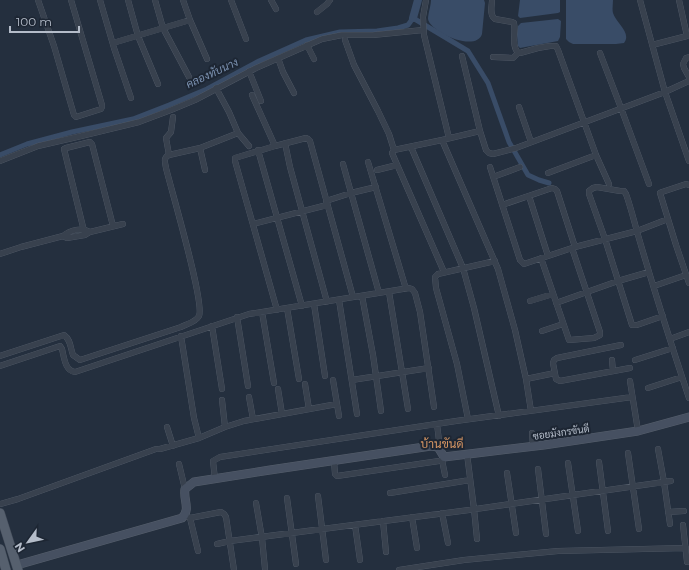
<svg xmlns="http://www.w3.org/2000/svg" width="689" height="570" viewBox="0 0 689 570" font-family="Montserrat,Sarabun,sans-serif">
<rect width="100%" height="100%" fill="#242f3e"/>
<!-- water -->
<path fill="#394c67" d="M431 0H484L485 3 482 34C476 53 430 32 428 19 428 14 431 5 431 0Z
M520 0H560V12L558 13 520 18 518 16Z
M566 0H613C613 4 612 9 613 13 616 23 632 33 624 43L616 44H573L569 42 566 39Z
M558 19 561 21 560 37 558 41 520 48 518 46 517 34 518 26 521 23Z"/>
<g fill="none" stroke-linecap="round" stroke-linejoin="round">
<!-- canal -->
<path stroke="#394c67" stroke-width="5" d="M0 155 27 144 72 132 133 119 169 105 207 89 259 61 306 40 340 32 377 31 398 28 408 25 413 18 468 51 488 83 509 142 528 175 539 180 549 183"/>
<!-- river -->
<path stroke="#394c67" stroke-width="8" d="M413 18 418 0"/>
<defs>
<path id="street" d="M38 0 54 46 74 115 76 117 101 109 102 107V105L71 0
M100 0 114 48 131 98
M128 0 138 36 158 84
M155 0 163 28 189 77
M183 0 190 20 207 59
M231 0 246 39
M271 0 276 9
M426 0 423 17 424 35 449 138
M492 0C492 6 489 15 495 19L512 22 514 23C516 33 511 45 518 53H520L538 48 550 46H556L558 50 596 155 609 184
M640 0 665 92 689 161
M317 12 327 4 330 0
M345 40 354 65 378 111 389 134 394 150
M113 43 190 20
M307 45 314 59
M652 45 687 36 679 0
M600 53 621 108 649 184
M462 56 480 131 486 150 489 153 493 154 516 148 665 92 689 81
M493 57 513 58 518 53
M689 57 686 58 683 64 684 68 689 77
M278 58 283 72 294 93
M249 71 261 101
M216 88 229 112 238 133 249 146
M252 95 275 146
M519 107 531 142
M442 140 498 269 515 330 526 379 531 411
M285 143 290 167 327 302
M411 147 463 268 474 308 499 416
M200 148 205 170
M258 150 302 306
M169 155 166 138 171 132 173 117
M0 161 38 146 77 137 139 122 171 110 195 100 256 68 322 39 342 35H373L423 30
M368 162 406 289
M343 164 379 293
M490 167 520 260 524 264 575 247 637 231 668 219
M377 170 397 165
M548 173 596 155
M493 177 520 167
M689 185 686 184 662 192 660 193 676 245 689 283
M529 196 548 256
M326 201 351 193 376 187
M502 205 552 188 555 189 557 191 575 247
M253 224 327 205
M85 235 64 149 66 148 90 142 92 144 113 226
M63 236 67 238 85 235 90 232 123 224
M0 254 21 247 63 236C70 230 82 227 90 232
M541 258 569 340 594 338 600 335V332L572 248
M444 272 392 153 394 150 442 140 480 131
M654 286 686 275
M389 292 408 409
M362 296 373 355 381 411
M339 300 357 414
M530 301 553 294
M556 303 618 281 649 272
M314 304 325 376
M287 308 299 379
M277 310 235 161V158L275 146 306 138 308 139 310 141 353 297
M262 312 274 383
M663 316 637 325H632L605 239 589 194V191L593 188 597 187 620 191H624L626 194C631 208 634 221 638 235 654 290 671 344 689 398
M237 317 248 386
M212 326 222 389
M542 331 563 324
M181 336 194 418 199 438
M670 339 689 332
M621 345 557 358 554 360 553 363 556 379 560 381 630 368
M0 356 64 335C71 340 70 347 73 355L80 360 181 327C187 324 196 322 199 316 205 303 171 189 166 168 165 162 163 158 169 155L200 148 238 133
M612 360 613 371
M635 360 673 348
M0 366 60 346 62 349C64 357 65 371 75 372L249 314 409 288 412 289 415 293 420 312 434 407
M526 379 555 373
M333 380 339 416
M352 380 429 368
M630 381 638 431
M305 384 309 409
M648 388 682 377
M278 389 282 414
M249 397 253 419
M222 400 225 427
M468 419 457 364 436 288 435 277 438 274 495 261
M437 424 440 449
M167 427 173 446
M532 433 533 446
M160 449 199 438 225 427 244 421 337 404
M658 449 664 482 670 524
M628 453 639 529
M467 454 474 509 477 539
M442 460 445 475
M334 461 335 474 337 476 439 461 442 460 444 457
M599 462 608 531
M568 463 578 531
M179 464 185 489
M538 469 546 534
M507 473 516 533
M215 479 213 461 220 457 456 421 632 397
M390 493 470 480
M318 496 326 560
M287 498 296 564
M256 503 262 538 265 569
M0 504 18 499 156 449
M668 512 684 511
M442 513 448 543
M185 515 190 518 221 512 224 514 226 517 234 570
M412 517 417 548
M190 518 198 551
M383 521 386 552
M355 525 360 560
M683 525 687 562
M217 544 230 541 469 510 671 481
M399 570 464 560 558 551 686 548"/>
<path id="secondary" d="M17 565 182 518C191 509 183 500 185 489L194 482 270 470 431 446 438 447 444 457 544 445 638 431 689 417"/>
<path id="primary" d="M0 513 18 570
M0 549 6 570"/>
</defs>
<!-- street casing -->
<use href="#street" stroke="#565f6c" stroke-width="6"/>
<!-- secondary casing -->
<use href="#secondary" stroke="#565f6c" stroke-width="9"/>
<!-- primary casing -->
<use href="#primary" stroke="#414a57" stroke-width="10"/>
<!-- street -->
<use href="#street" stroke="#38414e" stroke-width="5.5"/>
<!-- secondary -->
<use href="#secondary" stroke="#465061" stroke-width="8"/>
<!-- primary -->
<use href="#primary" stroke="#56606e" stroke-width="9"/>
</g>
<g text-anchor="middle" stroke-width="4" stroke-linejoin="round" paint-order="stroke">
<!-- street labels -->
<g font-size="10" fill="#b4bcc9" stroke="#1d2633">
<text transform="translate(561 432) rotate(-8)" y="4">ซอยมังกรขันดี</text>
</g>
<!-- water labels -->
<g font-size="11" font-style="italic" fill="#7c92b1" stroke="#1d2633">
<text transform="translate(212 73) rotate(-25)" y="4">คลองทับนาง</text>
</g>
<!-- quarter labels -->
<g font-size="12" fill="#d59563" stroke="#1d2633">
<text x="442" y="448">บ้านขันดี</text>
</g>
</g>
<!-- north arrow -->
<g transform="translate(28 542) rotate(237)" stroke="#1d2633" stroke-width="3" paint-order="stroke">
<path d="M0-3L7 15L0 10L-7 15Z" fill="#b4bcc9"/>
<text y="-6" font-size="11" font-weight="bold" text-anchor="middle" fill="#b4bcc9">N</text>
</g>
<!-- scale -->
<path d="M10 26v6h69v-6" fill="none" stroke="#b4bcc9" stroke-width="2"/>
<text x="16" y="26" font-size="12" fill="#b4bcc9" stroke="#1d2633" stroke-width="3" paint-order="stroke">100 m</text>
</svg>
